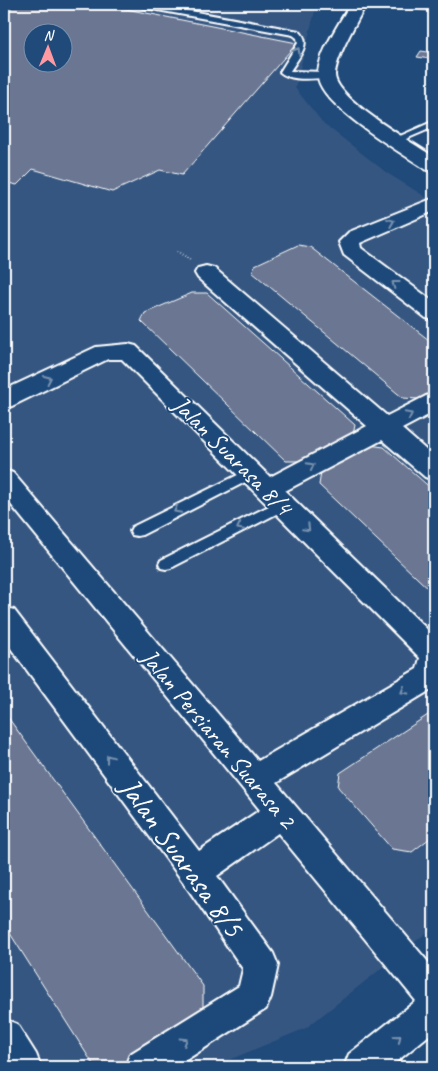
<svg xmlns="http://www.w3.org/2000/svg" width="438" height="1071" viewBox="0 0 438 1071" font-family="Caveat,sans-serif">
<rect width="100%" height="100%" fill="#1f4a7a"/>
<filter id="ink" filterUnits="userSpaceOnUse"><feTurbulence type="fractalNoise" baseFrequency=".02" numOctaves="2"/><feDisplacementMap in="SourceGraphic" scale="10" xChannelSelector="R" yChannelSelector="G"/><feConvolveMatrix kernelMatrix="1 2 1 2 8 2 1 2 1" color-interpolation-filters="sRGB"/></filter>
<g filter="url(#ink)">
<!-- built -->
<path fill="#365781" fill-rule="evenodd" d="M4 4H278L315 11 295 88 323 123 387 173 434 202V927L306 1028 212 1067H4ZM32 32H62V62H32Z"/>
<!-- building -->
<path fill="#6b7692" stroke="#fff" fill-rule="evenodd" d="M16 4H101L297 43 182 175 160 170 112 192 33 169 17 185 4 182V14ZM32 32H62V62H32Z
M421 51 434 53 430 59 417 57Z
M298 245 310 247 434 344V390L418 399 403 398 252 272 255 265Z
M192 293H207L355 425 353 435 302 461H286L141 321 145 313Z
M369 445 384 447 434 491V594L319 485 321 472Z
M434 711V835L412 852 392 849 338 787 340 773Z
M4 712 203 986V1010L124 1067 93 1064 4 924Z"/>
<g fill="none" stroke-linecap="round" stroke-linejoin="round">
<defs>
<path id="service" d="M137 4H153L299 31C313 43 298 58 290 71L326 72 331 75 326 78C312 78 292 82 280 72L298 43 297 38 293 35 141 7Z
M434 121V127L399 142 396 143 391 140Z
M252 468 257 470 259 473 257 476 142 535 137 536 132 535 130 531 132 527Z
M283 499 288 500 290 504 288 508 171 568 166 569 161 568 159 564 161 560Z"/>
<path id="minor" d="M350 4H366C358 20 335 58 335 75 335 99 414 143 434 157V172L427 170C404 154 315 103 318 74 319 52 340 23 350 4Z
M434 198V211L360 243 361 248 434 302V320L426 318 344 255 339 242 349 232Z
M206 266 214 268 387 416 426 396 434 394V412L402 429 434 457V480L425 477 382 440 285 491 434 636V688L276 783 434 969V1031L390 1067H344L349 1054 416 1001 278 833 217 876 273 953 278 965 271 997 266 1009 175 1067H125L130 1054 239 986 243 969 184 883 4 639V607L14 610 199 851 260 810 4 496V470L13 473 258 761 417 669 420 658 122 359H108L12 406 4 408V390L96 347 128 344 136 346 270 477 367 426 198 278 195 273 198 268Z
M4 1019 17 1024 36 1054 41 1067H4Z"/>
<path id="secondary" d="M407 4H434V10L410 8Z"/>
</defs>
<!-- service casing -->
<use href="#service" stroke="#fff" stroke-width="4"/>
<!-- minor casing -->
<use href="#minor" stroke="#fff" stroke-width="4"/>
<!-- secondary casing -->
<use href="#secondary" stroke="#fff" stroke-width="3"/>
<!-- path -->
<path stroke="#fff" stroke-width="2.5" stroke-dasharray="0.5 2.5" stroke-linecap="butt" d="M177 251 190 260"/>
<!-- service -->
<use href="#service" fill="#1f4a7a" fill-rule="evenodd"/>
<!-- minor -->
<use href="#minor" fill="#1f4a7a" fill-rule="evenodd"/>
<!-- secondary -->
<use href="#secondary" fill="#1f4a7a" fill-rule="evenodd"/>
</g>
<!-- one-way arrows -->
<defs><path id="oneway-chevron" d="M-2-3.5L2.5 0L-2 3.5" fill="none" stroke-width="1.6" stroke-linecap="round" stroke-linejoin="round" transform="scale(1.25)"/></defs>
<g stroke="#7992af">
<use href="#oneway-chevron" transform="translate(297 51) rotate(-60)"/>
<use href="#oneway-chevron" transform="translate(391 222) rotate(-22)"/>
<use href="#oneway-chevron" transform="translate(395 284) rotate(-143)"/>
<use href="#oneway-chevron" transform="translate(48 379) rotate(-25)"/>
<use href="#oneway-chevron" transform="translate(409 415) rotate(-27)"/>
<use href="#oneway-chevron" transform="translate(311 466) rotate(-28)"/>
<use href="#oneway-chevron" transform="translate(177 510) rotate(153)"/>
<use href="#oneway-chevron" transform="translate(240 527) rotate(153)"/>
<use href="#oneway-chevron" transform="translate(307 528) rotate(45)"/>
<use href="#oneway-chevron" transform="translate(404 691) rotate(150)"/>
<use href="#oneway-chevron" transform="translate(109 758) rotate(-127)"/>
<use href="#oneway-chevron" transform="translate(398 1038) rotate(-39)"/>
<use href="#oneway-chevron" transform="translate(184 1041) rotate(-32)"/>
</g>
</g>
<g text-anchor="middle" stroke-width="4" stroke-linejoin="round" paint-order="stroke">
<!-- street labels -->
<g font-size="25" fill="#fff" stroke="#1f4a7a">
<text transform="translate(233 455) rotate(45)" y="9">Jalan Suarasa 8/4</text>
<text transform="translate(219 738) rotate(50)" y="9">Jalan Persiaran Suarasa 2</text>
</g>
<!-- near-street labels -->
<g font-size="30" fill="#fff" stroke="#1f4a7a">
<text transform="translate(182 857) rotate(54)" y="10">Jalan Suarasa 8/5</text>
</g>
</g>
<!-- margin -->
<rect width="438" height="1071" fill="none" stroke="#1f4a7a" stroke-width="20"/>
<rect x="10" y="10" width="418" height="1051" fill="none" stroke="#fff" stroke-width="2" filter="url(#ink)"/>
<!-- north arrow -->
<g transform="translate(48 48) rotate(1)"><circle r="24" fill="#1f4a7a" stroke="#7992af"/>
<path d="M0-4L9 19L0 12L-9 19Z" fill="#ff9aa2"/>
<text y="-8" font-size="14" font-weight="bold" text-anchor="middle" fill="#ffffff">N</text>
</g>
</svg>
